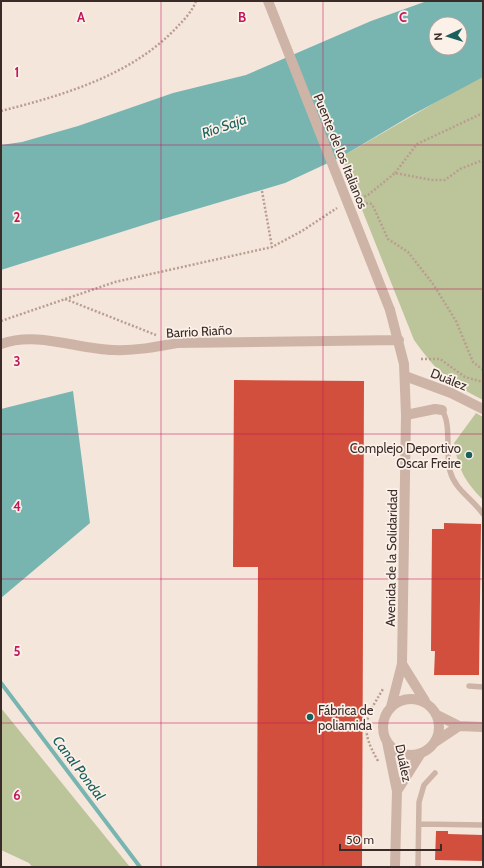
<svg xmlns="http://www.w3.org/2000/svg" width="484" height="868" viewBox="0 0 484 868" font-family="Cabin,sans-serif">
<rect width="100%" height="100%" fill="#f5e6dc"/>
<!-- green -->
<path fill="#bcc59a" d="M483 75V400C449 383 436 371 414 340L341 157Z
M476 413 483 417V500C464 480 459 471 454 443Z
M1 708 130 867H32L29 863 1 850Z"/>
<!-- water -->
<path fill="#78b5b0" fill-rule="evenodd" d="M427 1H483V77L412 115 341 157 285 183 156 221 1 270V145L22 142 78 126 173 93 246 75 371 21ZM436 24H460V48H436Z
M73 391 90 523 1 598V409Z"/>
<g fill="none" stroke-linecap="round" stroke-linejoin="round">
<!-- stream -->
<path stroke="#78b5b0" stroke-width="4" d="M1 683 140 867"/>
</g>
<!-- building -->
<path fill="#d24e3d" d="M234 380 364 381 362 867H257L258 567H233Z
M444 523 481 524 479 675H434L435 651H431L432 529H444Z
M436 831H448V834L483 835V861L435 860Z"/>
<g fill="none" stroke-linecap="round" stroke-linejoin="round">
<!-- path -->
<path stroke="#ba9d91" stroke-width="2.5" stroke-dasharray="2 2" stroke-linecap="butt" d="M1 111C64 95 133 75 178 26 185 19 193 10 196 1
M395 173 417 144 483 113
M262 191 272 247
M357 200 368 195 395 173 432 180H445L460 169 483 160
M358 202 372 204 388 239 408 252 433 284 456 321 473 362 483 370
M65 299 156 335
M1 321 115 282 272 247 302 231 337 208
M421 359H440L465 377 483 382
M378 761C359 728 365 719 383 689"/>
<!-- service -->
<path stroke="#ceb4a7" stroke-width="5.5" d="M442 410C452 425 445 452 450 471 455 490 472 498 483 514
M469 686 483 687
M419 824 483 825
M418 867 419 802 424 785 435 773"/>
<!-- minor -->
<path stroke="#ceb4a7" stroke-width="10" d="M390 310 404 364 406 415 402 664 391 707
M1 344C37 331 77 349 113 350 135 351 156 347 177 343L399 340
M405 376 451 393 483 409
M406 415 435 409 442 410
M402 664 425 701
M383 727a28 28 0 1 1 56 0a28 28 0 1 1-56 0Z
M437 715 459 726 483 727
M387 742 397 791 395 867
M435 742 459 726
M397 791 421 753"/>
<!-- minor-bridge -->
<path stroke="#ceb4a7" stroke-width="10" d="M268 1 390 310"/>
</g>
<!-- grid -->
<path fill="none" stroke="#c2185b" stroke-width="1" stroke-opacity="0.55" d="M161 1V867M323 1V867M1 145H483M1 289H483M1 434H483M1 579H483M1 723H483"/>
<!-- markers -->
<g fill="#19605c" stroke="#fbf1e9" stroke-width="1.5">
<circle cx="469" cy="455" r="4"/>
<circle cx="310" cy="717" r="4"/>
</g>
<g text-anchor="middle" stroke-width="3.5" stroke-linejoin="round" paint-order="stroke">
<!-- street labels -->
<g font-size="13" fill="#3a2b28" stroke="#fbf1e9">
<text transform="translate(341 151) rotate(68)" y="5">Puente de los Italianos</text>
<text transform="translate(199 331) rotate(-3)" y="5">Barrio Riaño</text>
<text transform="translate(449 379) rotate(22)" y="5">Duález</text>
<text transform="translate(391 558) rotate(-89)" y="5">Avenida de la Solidaridad</text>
<text transform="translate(404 763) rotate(78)" y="5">Duález</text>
</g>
<!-- poi labels -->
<g font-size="13" fill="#3a2b28" stroke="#fbf1e9" text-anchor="end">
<text x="461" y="453">Complejo Deportivo<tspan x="461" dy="15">Oscar Freire</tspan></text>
<text x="318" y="715" text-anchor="start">Fábrica de<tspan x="318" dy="15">poliamida</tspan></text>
</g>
<!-- water labels -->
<g font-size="14" font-style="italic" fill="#19605c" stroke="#fbf1e9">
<text transform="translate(224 126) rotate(-19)" y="5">Río Saja</text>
<text transform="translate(79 768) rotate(53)" y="5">Canal Pondal</text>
</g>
</g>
<g font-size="13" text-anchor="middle" font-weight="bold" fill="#c2185b" stroke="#fbf1e9" stroke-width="3.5" stroke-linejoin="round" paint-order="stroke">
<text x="81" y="22">A</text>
<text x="242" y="22">B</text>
<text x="403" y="22">C</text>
<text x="17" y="77">1</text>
<text x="17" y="222">2</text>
<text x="17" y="366">3</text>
<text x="17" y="511">4</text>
<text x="17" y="656">5</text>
<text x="17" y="800">6</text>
</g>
<!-- border -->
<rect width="484" height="868" fill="none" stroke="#3a2b28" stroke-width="4"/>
<!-- north arrow -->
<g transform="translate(448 36) rotate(266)"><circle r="19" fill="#fbf1e9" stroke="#aea29c"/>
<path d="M0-3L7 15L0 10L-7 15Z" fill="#19605c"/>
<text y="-6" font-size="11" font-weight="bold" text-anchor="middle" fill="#3a2b28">N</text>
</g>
<!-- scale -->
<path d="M340 844v6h101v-6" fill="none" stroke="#3a2b28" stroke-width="2"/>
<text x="346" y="844" font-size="12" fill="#3a2b28" stroke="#fbf1e9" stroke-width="3" paint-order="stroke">50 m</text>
</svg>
